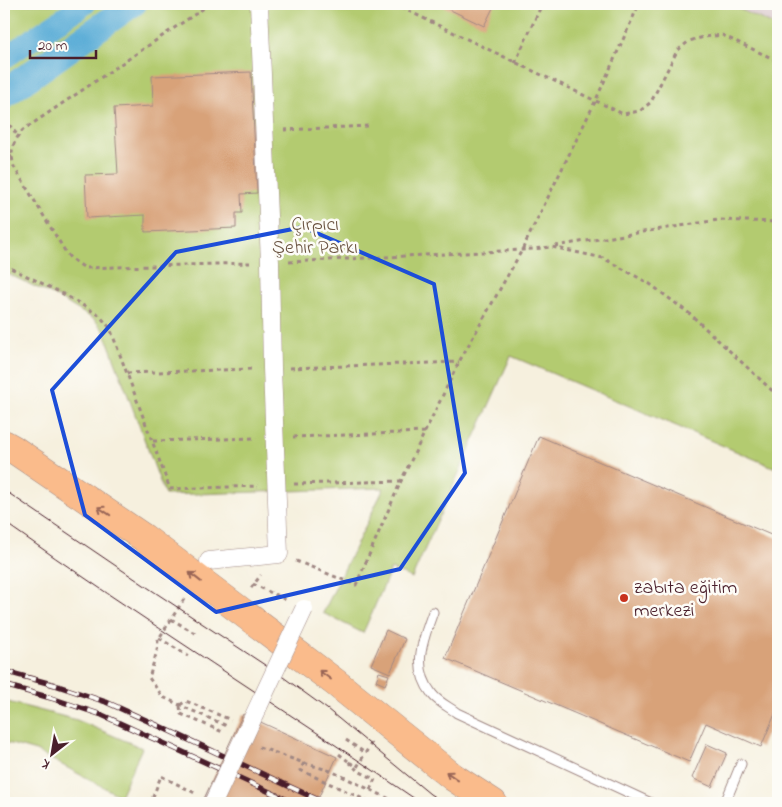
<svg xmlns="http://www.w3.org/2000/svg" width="782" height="807" viewBox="0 0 782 807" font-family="'Indie Flower',sans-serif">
<rect width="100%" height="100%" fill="#fdfcf7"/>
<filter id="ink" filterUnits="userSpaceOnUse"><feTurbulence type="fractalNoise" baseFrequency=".02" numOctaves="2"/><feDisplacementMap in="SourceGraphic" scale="10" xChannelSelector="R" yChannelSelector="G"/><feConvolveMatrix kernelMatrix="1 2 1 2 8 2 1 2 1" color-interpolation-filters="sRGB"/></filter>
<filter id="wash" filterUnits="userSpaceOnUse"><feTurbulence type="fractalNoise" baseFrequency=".0096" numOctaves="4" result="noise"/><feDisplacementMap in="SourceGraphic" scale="20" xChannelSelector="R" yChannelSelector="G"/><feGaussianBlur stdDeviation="1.12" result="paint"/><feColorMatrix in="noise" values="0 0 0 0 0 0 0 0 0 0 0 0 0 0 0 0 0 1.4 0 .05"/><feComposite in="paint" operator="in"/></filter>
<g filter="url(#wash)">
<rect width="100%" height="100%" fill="#f6f0de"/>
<!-- industrial -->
<path fill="#d2bec3" d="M728 4H778V27Z"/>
<!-- green -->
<path fill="#b3cb70" stroke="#7e754e" d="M4 4H728L778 27V469L511 356 412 578 391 569 363 633 323 613 384 488 165 495 104 331 95 320 57 297 4 272Z
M4 701 77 720 142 748 120 796 36 751 4 742Z"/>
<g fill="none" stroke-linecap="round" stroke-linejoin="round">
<!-- stream -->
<path stroke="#5cadd7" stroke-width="7" d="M4 80 117 4"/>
<!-- canal -->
<path stroke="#5cadd7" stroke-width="22" d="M4 58 85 4
M4 98 136 4"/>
</g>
<g id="blocks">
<!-- building -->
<path fill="#d8a279" d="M438 4H495L484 26Z
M251 72 257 193 241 194 242 213H236V228L145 232V215L87 218 85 175 118 174 114 108 153 106 152 76Z
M539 436 778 538V707L761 747 706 723 689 762 445 658Z
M386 630 405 639 390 673 371 665Z
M379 672 389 675 385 685 376 681Z
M243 714 337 757 316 803H202Z
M707 744 727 753 712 787 692 778Z"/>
</g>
</g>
<g filter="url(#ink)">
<use href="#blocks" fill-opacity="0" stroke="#a08884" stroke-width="1"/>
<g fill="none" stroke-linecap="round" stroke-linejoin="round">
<defs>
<path id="lane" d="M433 612C423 640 411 667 432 694 438 702 449 707 457 713L651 803
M725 803 741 764"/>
<path id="street" d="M209 561 279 554 272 368 270 263 259 4"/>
<path id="primary" d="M4 444 13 449 144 538 336 683 453 777 493 803"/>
</defs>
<!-- lane casing -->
<use href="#lane" stroke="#a08884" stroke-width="11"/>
<!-- street casing -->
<use href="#street" stroke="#a08884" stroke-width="19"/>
<!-- primary casing -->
<use href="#primary" stroke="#a08884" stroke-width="29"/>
<!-- path -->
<path stroke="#a08884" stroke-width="3" stroke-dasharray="4 4" stroke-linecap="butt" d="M210 4 23 130C12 143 10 151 14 167L65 251 70 258 85 268 250 263
M394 4 623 114 640 111 651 102 677 51 689 41 704 37 722 35 778 61
M515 63 542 4
M4 118 18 136
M284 130 368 126
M4 161 12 156
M555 246 718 220 778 222
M289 262 522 250 552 247 603 258 650 284 690 314 778 396
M4 265 60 292 99 315 110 328 170 489 258 486
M290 368 459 362
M127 373 254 369
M293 437 425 432
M153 441 257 438
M294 484 401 481
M296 561 356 585 401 481 459 362 522 250 595 102 639 4
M253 584 286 600
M251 588 261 575
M184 599 158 640 157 651 149 678 163 697 184 707 227 726
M171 619 198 635
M159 638 188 656
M180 705 186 701 231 720
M180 706 181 714 225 733
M346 740 365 753
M259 747 304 763 331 771 398 803
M339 754 348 761
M304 763 300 770 372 803
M370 790 375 779 358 771 348 761 357 767 372 742
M154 803 151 802 161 776 197 794"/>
<!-- lane -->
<use href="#lane" stroke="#fff" stroke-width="9"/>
<!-- street -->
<use href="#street" stroke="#fff" stroke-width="18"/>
<!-- primary -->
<use href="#primary" stroke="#fabb8b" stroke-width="28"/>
<!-- tram -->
<path stroke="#4a1f2b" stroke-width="1" d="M4 490 147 587 283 677 327 709 430 794 444 803
M4 522C141 619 283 708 421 803"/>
<defs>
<path id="rail" d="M4 671 55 685 106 702 159 726 325 803
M4 685 51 698 102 715 294 803"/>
</defs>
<!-- rail casing -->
<use href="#rail" stroke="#4a1f2b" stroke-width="5.5"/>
<!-- rail -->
<use href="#rail" stroke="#fdfcf7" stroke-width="4" stroke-dasharray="11" stroke-linecap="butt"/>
<defs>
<path id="street-bridge" d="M213 803 304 609"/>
</defs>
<!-- street-bridge casing -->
<use href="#street-bridge" stroke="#a08884" stroke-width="19" stroke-linecap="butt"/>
<!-- street-bridge -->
<use href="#street-bridge" stroke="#fff" stroke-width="18"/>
</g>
<!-- one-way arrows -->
<defs><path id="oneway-shaft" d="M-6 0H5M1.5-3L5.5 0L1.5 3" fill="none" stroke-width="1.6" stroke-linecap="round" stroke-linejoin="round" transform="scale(1.25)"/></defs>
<g stroke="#996556">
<use href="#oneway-shaft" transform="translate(104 511) rotate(-146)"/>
<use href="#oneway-shaft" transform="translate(195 577) rotate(-142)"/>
<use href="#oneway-shaft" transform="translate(325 675) rotate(-143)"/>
<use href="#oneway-shaft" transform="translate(452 776) rotate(-144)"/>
</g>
</g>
<!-- marked area -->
<path fill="none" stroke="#1d4ed8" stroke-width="4" stroke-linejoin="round" d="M303 227 434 284 465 473 400 569 216 612 85 515 52 390 176 252Z"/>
<!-- markers -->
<circle fill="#c8321e" stroke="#fdfcf7" stroke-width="2" cx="624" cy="598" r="5"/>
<g text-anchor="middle" stroke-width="5" stroke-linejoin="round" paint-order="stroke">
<!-- park labels -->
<g font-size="20" fill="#6a5340" stroke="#fdfcf7">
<text x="315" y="230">Çırpıcı<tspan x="315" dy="23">Şehir Parkı</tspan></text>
</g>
<!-- poi labels -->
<g font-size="20" fill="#4a1f2b" stroke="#fdfcf7" text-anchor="start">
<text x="634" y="593">zabıta eğitim<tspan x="634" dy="23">merkezi</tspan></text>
</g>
</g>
<!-- margin -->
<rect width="782" height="807" fill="none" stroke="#fdfcf7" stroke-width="20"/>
<!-- north arrow -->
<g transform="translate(52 754) rotate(211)" stroke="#fdfcf7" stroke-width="4" paint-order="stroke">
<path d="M0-4L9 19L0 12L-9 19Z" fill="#4a1f2b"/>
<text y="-8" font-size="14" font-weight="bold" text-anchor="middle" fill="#4a1f2b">K</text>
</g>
<!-- scale -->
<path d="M30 50v8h66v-8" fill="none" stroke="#4a1f2b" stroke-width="2.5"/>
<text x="38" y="50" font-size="15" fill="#4a1f2b" stroke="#fdfcf7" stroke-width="4" paint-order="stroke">20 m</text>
</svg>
